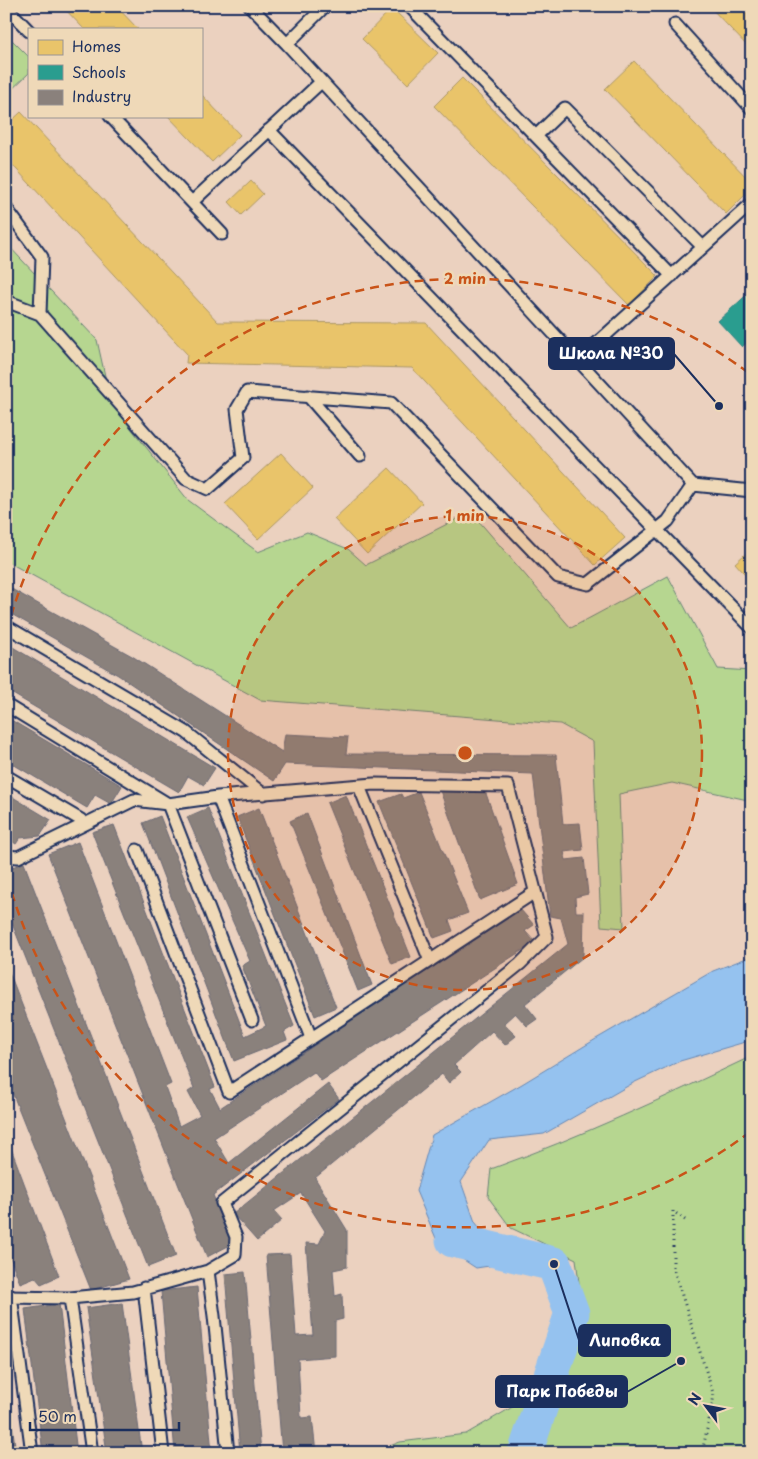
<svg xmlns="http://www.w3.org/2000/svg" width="758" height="1459" viewBox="0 0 758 1459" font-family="'Playpen Sans',sans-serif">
<rect width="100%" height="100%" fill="#ebd1bf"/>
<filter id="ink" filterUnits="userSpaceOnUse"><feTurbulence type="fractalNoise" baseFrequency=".02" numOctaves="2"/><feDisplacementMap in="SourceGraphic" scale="10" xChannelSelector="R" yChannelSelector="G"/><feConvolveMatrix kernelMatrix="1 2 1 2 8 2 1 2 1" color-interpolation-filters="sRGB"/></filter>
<g filter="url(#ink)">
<!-- green -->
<path fill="#b6d690" stroke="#688277" d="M6 34 29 57V73L7 94Z
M6 243 97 340 111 403 188 500 258 552 307 532 348 549 366 565 471 512 571 628 668 576 718 669 752 671V801L672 783 619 794 624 928 601 926 593 742 560 724 260 700 6 561Z
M752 1056V1453H372L400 1442 466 1434 516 1405 584 1323 576 1259 511 1228 488 1197 491 1169C580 1137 666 1097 752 1056Z"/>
<!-- water -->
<path fill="#95c2ef" stroke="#6487b5" d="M752 956V1040L680 1061 633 1083 544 1134 489 1140 461 1182 475 1222 509 1263 476 1268 438 1243 416 1191 432 1135 522 1084 596 1039 713 971Z"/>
<!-- homes -->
<path fill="#e9c46a" stroke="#ab9766" d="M62 6H116L138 29H84Z
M709 6H752V51Z
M392 8 438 53 408 84 362 39Z
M634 61 752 183V188L726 214 605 89Z
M462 78 658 276 629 305 434 106Z
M201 94 240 135 212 162 168 116H201Z
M21 112 218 322 426 323 625 538 595 565 412 368 186 363 187 354 6 158V126Z
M251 181 263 194 241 215 229 202Z
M281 453 313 488 258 539 225 504Z
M389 468 422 503 367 554 334 519Z
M752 548V582L735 563Z"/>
<!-- schools -->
<path fill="#2a9d8f" stroke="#267c80" d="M752 290V338L742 347 718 321Z"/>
<!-- industry -->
<path fill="#8a817c" stroke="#696873" d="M6 586 132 656 282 752 285 734 348 737 346 754 556 755 563 824 580 823 583 850 564 852 566 860 584 858 588 894 575 897 576 912H584L583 957 525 1004 537 1019 527 1026 515 1013 504 1023 516 1036 505 1045 492 1031 454 1065 461 1072 449 1083 442 1074 315 1178 347 1230V1267L333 1270 335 1296 342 1294 343 1319 335 1321V1356L298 1359 301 1418 312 1417 316 1453H282L266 1255 290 1254 296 1336 313 1335 306 1243 319 1244 325 1231 301 1193 274 1211 282 1220 257 1241 233 1214 568 944 561 918 550 916 533 774 285 764 274 781 118 675 6 611Z
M6 643 215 768 204 785 188 776 179 792 6 690Z
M6 717 122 786 111 804 95 795 87 808 6 760Z
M439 788 485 791 518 884 480 900Z
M419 792 468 913 449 920 453 931 434 938 379 802 401 794 403 798Z
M6 793 51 820 40 836 20 838 16 844 6 837Z
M346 795 411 957 392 964 327 803Z
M208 808 294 1026 284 1032 287 1040 234 1061 143 823 160 816 245 1036 266 1026 242 966 250 961 187 817Z
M259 808 336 1007 315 1016 237 817Z
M307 813 372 985 358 991 290 821Z
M114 825 215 1087 210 1089 220 1108 520 909 534 925 525 931 535 942 321 1081 314 1072 214 1138 229 1163 328 1084 339 1099 213 1195 232 1244 207 1257 48 854 78 842 171 1084 165 1087 179 1126 200 1115 188 1092 194 1088 92 832Z
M24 863 176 1256 148 1267 6 908V869Z
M6 964 129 1279 91 1290 6 1077Z
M6 1135 59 1276 41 1284 35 1277 20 1283 6 1247Z
M245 1272 261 1453H240L225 1274Z
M197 1287 212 1453H175L161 1291Z
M122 1303 142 1453H107L86 1308Z
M59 1304 77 1453H43L25 1309Z
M6 1379 16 1453H6Z"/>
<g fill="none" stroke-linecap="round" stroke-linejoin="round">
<!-- river -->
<path stroke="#95c2ef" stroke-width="35" d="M453 1240 554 1264 572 1313 525 1453"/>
<defs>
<path id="lane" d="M250 6 287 44
M325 6 287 44 693 485 752 491
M409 6 672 276
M6 7 29 31
M675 24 752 109
M110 116 222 234
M269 130 752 628
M536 136 565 108 703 247
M192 202 321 82
M6 208 42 257 40 314
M6 301 40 314 186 479 208 489 243 458 237 409 247 392 391 403 558 577 588 584 668 521 693 485
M578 360 752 203
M308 396 360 456
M6 626 186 732 263 794
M6 705 168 804 252 1020
M6 776 81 820
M359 786 430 961
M218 797 311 1038
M137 850 229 1092 535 892
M6 856 18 857 134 800 168 804 218 797 374 784 508 786 547 937 520 964 222 1203 236 1237 235 1255 208 1271 214 1316 228 1453
M144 1288 163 1453
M11 1296 32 1453
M6 1297 70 1298 133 1292 208 1271
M70 1298 92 1453"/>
</defs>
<!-- lane casing -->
<use href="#lane" stroke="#1b2f5e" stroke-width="15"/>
<!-- path -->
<path stroke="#1b2f5e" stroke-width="3" stroke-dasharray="1 4" stroke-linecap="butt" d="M685 1220 673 1211V1267L714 1396 702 1453"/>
<!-- lane -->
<use href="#lane" stroke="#efd9b8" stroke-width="11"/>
</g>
</g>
<!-- distance rings -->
<circle cx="465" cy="753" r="237" fill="#c95318" fill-opacity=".12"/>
<g fill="none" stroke="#c95318" stroke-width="2.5" stroke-dasharray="9 6">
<circle cx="465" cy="753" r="237"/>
<path d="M750 1132A474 474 0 0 1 7 876M7 630A474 474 0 0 1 750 374"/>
</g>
<circle cx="465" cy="753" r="8" fill="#c95318" stroke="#efd9b8" stroke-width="2.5"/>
<g font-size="15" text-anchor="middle" font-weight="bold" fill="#c95318" stroke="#efd9b8" stroke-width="5" stroke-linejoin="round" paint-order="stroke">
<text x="465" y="284">2 min</text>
<text x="465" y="521">1 min</text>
</g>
<!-- callouts -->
<path fill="none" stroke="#1b2f5e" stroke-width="2" d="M719 406L674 354M554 1264L579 1340M681 1361L627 1392"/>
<g fill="#1b2f5e" stroke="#efd9b8" stroke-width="2">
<circle cx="719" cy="406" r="5"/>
<circle cx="554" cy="1264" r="5"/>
<circle cx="681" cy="1361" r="5"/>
</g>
<g fill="#1b2f5e" stroke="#1b2f5e" stroke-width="2">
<rect x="549" y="338" width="125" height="31" rx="5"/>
<rect x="579" y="1325" width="91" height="31" rx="5"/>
<rect x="496" y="1376" width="131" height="31" rx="5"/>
</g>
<g font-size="16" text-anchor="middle" font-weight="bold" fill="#fff">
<text x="611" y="359">Школа №30</text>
<text x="625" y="1346">Липовка</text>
<text x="562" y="1397">Парк Победы</text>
</g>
<!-- margin -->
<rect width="758" height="1459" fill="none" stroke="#efd9b8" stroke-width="25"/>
<rect x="12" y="12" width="733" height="1434" fill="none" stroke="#1b2f5e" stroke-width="2" filter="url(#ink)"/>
<!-- legend -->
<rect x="28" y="28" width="175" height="90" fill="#efd9b8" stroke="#9a9594"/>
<rect x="38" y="40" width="25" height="15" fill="#e9c46a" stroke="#9a9594"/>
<text x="72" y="52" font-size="15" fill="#1b2f5e">Homes</text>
<rect x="38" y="65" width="25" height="15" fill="#2a9d8f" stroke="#9a9594"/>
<text x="72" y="78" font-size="15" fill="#1b2f5e">Schools</text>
<rect x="38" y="90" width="25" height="15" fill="#8a817c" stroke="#9a9594"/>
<text x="72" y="102" font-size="15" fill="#1b2f5e">Industry</text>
<!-- north arrow -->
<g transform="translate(706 1406) rotate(302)" stroke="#efd9b8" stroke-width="4" paint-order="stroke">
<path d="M0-4L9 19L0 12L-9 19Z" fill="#1b2f5e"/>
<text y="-8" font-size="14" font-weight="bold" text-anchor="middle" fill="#1b2f5e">N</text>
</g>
<!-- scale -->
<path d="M30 1422v8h149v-8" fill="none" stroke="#1b2f5e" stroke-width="2.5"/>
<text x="38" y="1422" font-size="15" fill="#1b2f5e" stroke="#efd9b8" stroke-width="4" paint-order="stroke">50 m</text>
</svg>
